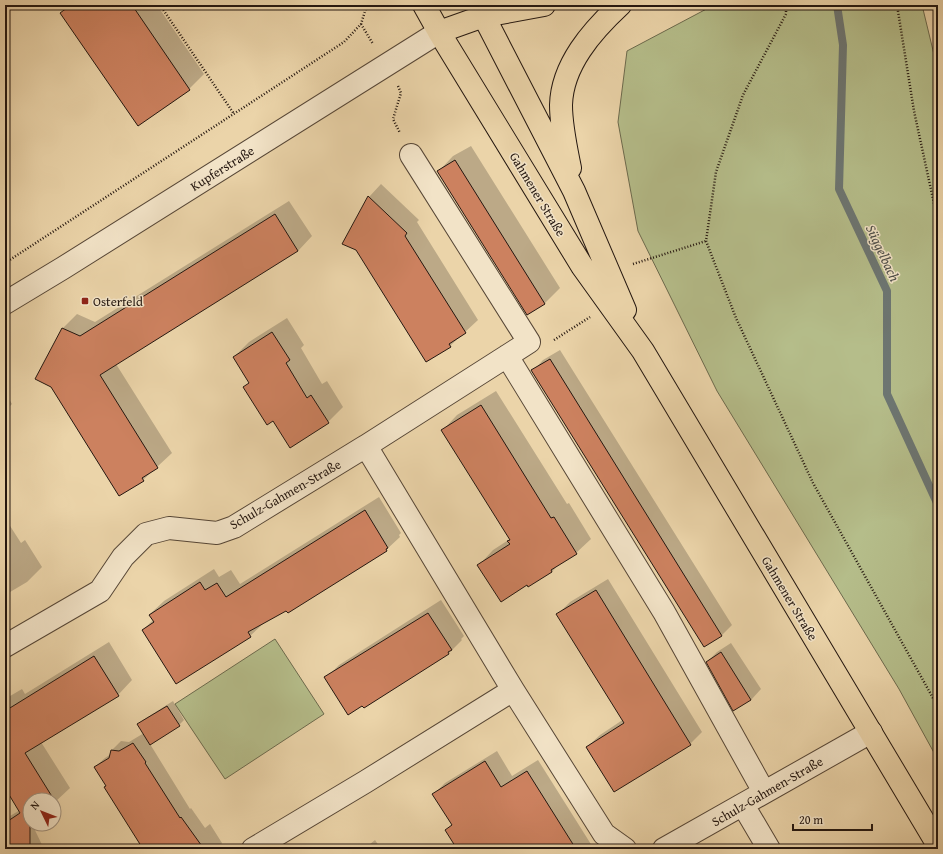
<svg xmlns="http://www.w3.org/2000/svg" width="943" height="854" viewBox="0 0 943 854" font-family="'Gentium Book Plus',serif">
<rect width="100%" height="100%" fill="#ebd4a9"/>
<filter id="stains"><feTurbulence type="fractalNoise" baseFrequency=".005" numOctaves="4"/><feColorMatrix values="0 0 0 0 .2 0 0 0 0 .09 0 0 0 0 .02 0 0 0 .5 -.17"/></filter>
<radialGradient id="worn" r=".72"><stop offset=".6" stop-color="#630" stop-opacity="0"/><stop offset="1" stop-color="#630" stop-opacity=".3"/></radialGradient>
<!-- green -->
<path fill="#b5bd8a" stroke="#6c6a4d" d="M714 5H922L938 71V760L899 689 717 391 638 231 618 122 627 51Z
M275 639 324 714 225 779 175 704Z"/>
<!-- shadow -->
<path fill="#0003" d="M69 5H157L204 74 189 89 138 124 62 13Z
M471 146 560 288 545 303 527 314 438 172 453 156Z
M381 184 419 220 417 222 478 320 450 346 427 361 369 197Z
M289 201 312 236 298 251 116 364 172 453 143 480 51 386 36 379 63 328 77 314 95 322Z
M287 318 304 345 301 348 322 384 327 381 343 407 328 422 274 420 245 387 250 382 234 357 249 342Z
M560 350 732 625 722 635 704 646 533 371 543 360Z
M496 391 567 504 569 503 591 539 576 553 558 565 552 572 527 584 479 565 493 550 510 539 443 430 457 415Z
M5 392 12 404 5 411Z
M379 497 401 533 399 535 400 537 386 550 264 623 250 636 143 630 153 620 150 614 164 601 214 569 219 577 231 570 240 584Z
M5 518 21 543 25 540 42 567 27 582 5 595Z
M608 579 702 732 690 744 587 747 600 735 624 719 558 614 570 602Z
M441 600 464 636 461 639 462 640 449 653 364 707 326 678 339 665Z
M109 642 132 680 118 695 41 742 70 788 54 803V800H30V824H32L44 849H5V819L20 810 5 786V699L22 689 25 694Z
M731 643 761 689 751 700 707 662 717 652Z
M173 701 184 720 179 725 150 744 190 809 191 808 205 828 210 824 222 843 219 847 220 849H146L95 767 105 758 111 754 112 750 121 741 129 742 144 733 139 725 143 720Z
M497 751 512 776 538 760 594 849H458L446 830 452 824 434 794 445 783Z
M375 840 381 849H364Z
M360 846 363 849H355Z"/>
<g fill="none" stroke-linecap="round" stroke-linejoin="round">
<!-- stream -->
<path stroke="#6d7672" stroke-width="8" d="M837 5 843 45 839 189 887 291V394L938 505"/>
</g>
<!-- building -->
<path fill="#cc815f" stroke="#241710" d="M71 5H132L190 90 138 126 60 13Z
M455 160 545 304 527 315 437 171Z
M368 196 407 233 405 236 466 333 449 344 451 347 426 362 356 250 342 244Z
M275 214 298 251 100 375 158 468 142 478 144 481 119 496 51 387 35 379 62 328 80 336Z
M272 332 290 360 286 363 307 398 311 395 329 423 290 448 273 421 267 425 243 387 249 383 233 357Z
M550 359 722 636 704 647 531 370Z
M481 405 551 518 554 517 577 554 551 570 552 572 528 587 527 585 501 602 477 565 510 544 507 541 510 540 441 430Z
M365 510 388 548 386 549 387 551 288 613 286 611 248 632 251 637 176 684 142 630 154 622 149 615 200 582 205 590 217 583 226 597Z
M596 590 691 745 614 792 586 747 624 723 556 614Z
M428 613 452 650 448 652 449 654 364 708 362 706 348 715 324 677Z
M721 652 751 700 733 711 706 662Z
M94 656 119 696 25 753 56 803 54 804V800H30V849H5V823L20 813 5 788V711Z
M167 706 180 726 150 745 137 724Z
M133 743 146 762 145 763 180 818 181 817 204 849H143L104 787 106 786 94 767 109 758 111 750 119 751Z
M485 761 501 787 527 771 576 849H457L445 830 452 825 432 794Z"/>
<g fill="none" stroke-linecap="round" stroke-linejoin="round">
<defs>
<path id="minor" d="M5 303 63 268 439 32
M507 356 664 612 764 792
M366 446 529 342 411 155
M5 646 100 591 123 557 146 534 169 528 217 533 234 527 366 446 513 690 604 834 625 849
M743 805 769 849
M253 849 365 782 513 690
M664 849 871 732"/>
<path id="major" d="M424 5 439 32 582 266 643 351 938 845
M478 5 574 191 625 310
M439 32 484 16 544 5
M570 168C566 148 561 126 561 105 562 65 592 31 620 5"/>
</defs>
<!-- minor casing -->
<use href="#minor" stroke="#564636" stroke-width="24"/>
<!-- major casing -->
<use href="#major" stroke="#241710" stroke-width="24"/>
<!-- path -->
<path stroke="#241710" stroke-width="2.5" stroke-dasharray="1 2" stroke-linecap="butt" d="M160 5 234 114
M786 5V14L743 95 716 172 706 241 736 318 813 483 938 707
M897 5 914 111 938 222
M361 24 373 44
M398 86 401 93 393 119 400 133
M5 263 344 42 361 24 367 5
M633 264 706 241
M554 340 590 317"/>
<!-- minor -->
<use href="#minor" stroke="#f2e3c7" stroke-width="22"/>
<!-- major -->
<use href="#major" stroke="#ebd4a9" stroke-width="22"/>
</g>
<!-- markers -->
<rect fill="#8f2418" stroke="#f2e3c7" stroke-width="1.5" x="81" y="297" width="8" height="8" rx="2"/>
<g text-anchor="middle" stroke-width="3" stroke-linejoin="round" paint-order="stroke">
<!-- street labels -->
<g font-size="13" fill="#241710" stroke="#f2e3c7">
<text transform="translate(222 168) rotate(-32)" y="5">Kupferstraße</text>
<text transform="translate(538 194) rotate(59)" y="5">Gahmener Straße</text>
<text transform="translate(285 494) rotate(-30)" y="5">Schulz-Gahmen-Straße</text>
<text transform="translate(790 598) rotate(59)" y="5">Gahmener Straße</text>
<text transform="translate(767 791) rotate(-30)" y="5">Schulz-Gahmen-Straße</text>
</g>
<!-- poi labels -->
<g font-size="13" fill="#241710" stroke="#f2e3c7" text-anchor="start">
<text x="93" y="306">Osterfeld</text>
</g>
<!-- water labels -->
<g font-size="14" font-style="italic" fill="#4e4e49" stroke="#f2e3c7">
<text transform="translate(883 253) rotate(65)" y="5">Süggelbach</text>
</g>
</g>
<!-- margin -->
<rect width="943" height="854" fill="none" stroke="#ebd4a9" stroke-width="20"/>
<rect x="6" y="6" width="931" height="842" fill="none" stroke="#241710" stroke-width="2"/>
<rect x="10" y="10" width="923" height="834" fill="none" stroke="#241710"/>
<!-- north arrow -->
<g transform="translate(42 812) rotate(313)"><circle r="19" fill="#f2e3c7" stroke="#a0917e"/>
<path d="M0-3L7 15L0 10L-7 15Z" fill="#8f2418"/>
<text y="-6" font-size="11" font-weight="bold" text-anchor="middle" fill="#241710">N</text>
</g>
<!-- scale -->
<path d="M793 824v6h79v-6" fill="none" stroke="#241710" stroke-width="2"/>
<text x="799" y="824" font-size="12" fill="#241710" stroke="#f2e3c7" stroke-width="3" paint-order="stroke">20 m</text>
<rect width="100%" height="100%" filter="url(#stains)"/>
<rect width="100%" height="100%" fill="url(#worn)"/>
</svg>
